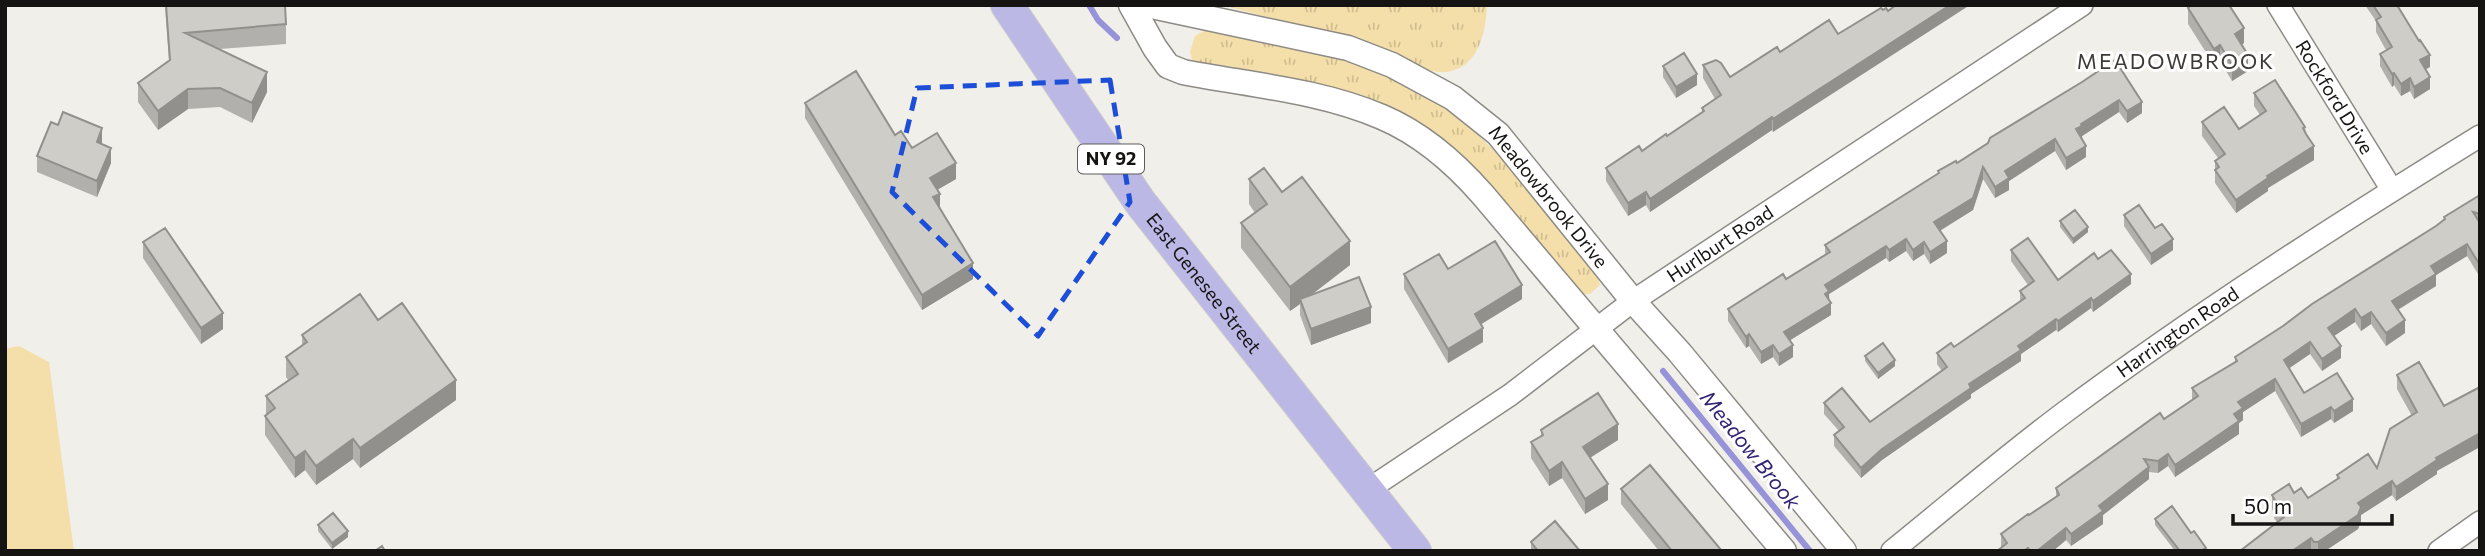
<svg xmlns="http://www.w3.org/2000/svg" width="2485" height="556" viewBox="0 0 2485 556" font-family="Commissioner,sans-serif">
<defs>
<pattern id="grass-tufts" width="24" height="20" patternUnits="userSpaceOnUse" patternTransform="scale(1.75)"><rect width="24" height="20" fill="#f4dfaa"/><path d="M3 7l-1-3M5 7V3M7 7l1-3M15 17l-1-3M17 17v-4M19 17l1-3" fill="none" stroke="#d0be91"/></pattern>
</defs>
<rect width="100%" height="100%" fill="#f1efea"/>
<!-- grass -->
<path fill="url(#grass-tufts)" d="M1223 5H1487C1486 30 1480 64 1451 71 1433 76 1415 64 1399 58 1342 36 1282 22 1223 5Z
M1205 30C1261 41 1328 49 1381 71 1475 109 1534 196 1596 272L1600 285 1590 294H1580L1367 98 1339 89 1198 63 1192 60 1190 52 1195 36Z"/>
<!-- green -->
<path fill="#f4dfaa" d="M19 346 49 362 74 551H5V349Z"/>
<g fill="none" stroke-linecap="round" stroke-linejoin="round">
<!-- stream -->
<path stroke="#9793d8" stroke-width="6" d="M1089 5 1098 20 1117 38
M1663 371 1810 551"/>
<defs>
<g id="minor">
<path id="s1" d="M2278 5 2392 190"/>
<path id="s2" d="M1366 491 1510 395 1633 301 2082 5"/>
<path id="s3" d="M1892 551C1949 505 2006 456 2065 412 2198 313 2339 223 2480 136"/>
<path d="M2439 551 2480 522"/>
</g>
<g id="tertiary">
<path d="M1131 5 1155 48 1168 66 1183 72C1249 85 1319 90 1382 117 1422 134 1455 163 1483 195L1784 551"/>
<path id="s4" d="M1147 5 1348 48 1392 65 1453 98 1498 134 1633 301 1680 353 1844 551"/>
</g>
<g id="primary">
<path id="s5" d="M1007 5 1140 202 1415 551"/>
</g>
</defs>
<!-- minor casing -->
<use href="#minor" stroke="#8d8b86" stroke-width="24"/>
<!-- tertiary casing -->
<use href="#tertiary" stroke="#8d8b86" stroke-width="27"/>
<!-- primary casing -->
<use href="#primary" stroke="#cccbcb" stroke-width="34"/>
<!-- minor -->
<use href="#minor" stroke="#fff" stroke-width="21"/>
<!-- tertiary -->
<use href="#tertiary" stroke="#fff" stroke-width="24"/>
<!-- primary -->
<use href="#primary" stroke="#bbb8e6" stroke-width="32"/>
</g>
<!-- wall -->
<path fill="#b2b0ac" d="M165 5H285L286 24V44L220 49 267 92 252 123 220 107 188 109 158 130 138 102V83L169 61Z
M2365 5H2397L2430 67 2426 69 2430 89 2414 99 2410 91 2401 96 2394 85 2392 87 2380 66V54L2386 50 2376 32V21Z
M2188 8 2244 43 2242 45 2248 71 2232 81 2220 61 2214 65 2188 24Z
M1883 10 1888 11 1773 132 1772 130 1650 212 1646 205 1628 216 1606 181V168L1642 151 1667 136 1702 113V108L1715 99 1703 78V65L1730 77 1780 52 1838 34Z
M2115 60 2142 113 2127 123 2119 112 2082 136 2086 157 2066 170 2055 151 2009 181V190L1995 198 1983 179 1973 210 1940 231 1947 253 1930 264 1924 254 1913 261 1906 251 1889 262 1886 258 1829 294 1831 315 1790 340 1793 357 1779 366 1773 357 1761 364 1749 346 1746 348 1728 321V309L1786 279 1825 255V245L1938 174V171L1957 163 2082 82Z
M1663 66 1697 85 1676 98 1663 77Z
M2254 93 2305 127 2306 134 2314 160 2268 188V191L2236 213 2215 183V161L2218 158 2202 136V122L2239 129 2260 115 2254 106Z
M805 103 895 135 912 148 956 179 937 190 940 208 973 279 922 310 805 118Z
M102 144 111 163 97 197 37 172V156Z
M1249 179 1282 192 1350 265 1312 294 1371 323 1311 345 1300 315V304L1290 311 1241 248V223L1255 213 1249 204Z
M2480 195V273L2478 274 2467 256 2436 275V286L2398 310 2405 333 2386 346 2371 324 2361 331 2355 322 2334 336 2341 358 2322 371 2310 354 2289 368 2304 393 2353 411 2334 423 2331 419 2301 437 2275 391 2243 412V420L2239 423V434L2175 477 2168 466 2158 473 2149 472V479L2103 515V524L2071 546 2066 540 2053 551H1997L2001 547V534L2056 496V488L2192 400V388L2235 362V357L2283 326 2436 226 2444 220V217Z
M2124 215 2155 228 2173 250 2151 265 2124 226Z
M2060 221 2088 232 2073 244 2060 227Z
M143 242 223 329 201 344 143 258Z
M2011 250 2058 280 2098 259 2131 284 2093 312 2091 308 2058 332 2056 330 2021 354V361L1971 394V398L1882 460 1861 478 1834 446V435L1839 431 1824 414V403L1870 422 1942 371 1937 364V353L1954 347 2020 301V291L2028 285 2011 261Z
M1448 269 1522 299 1481 324 1483 342 1448 363 1404 289V274Z
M378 320 456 400 360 468 353 459 316 485 305 470 295 478 265 435V416L266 414V396L288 380 286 377V357L302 346V335Z
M1865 356 1895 366 1878 379 1865 361Z
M2419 362 2437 474 2396 501 2392 495 2361 515V521L2358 529 2325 551H2240L2277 522 2274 518V513L2272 509V495L2294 493 2308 498 2337 479V475L2377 468 2412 416 2397 389V375Z
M1541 430 1618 440 1590 458 1608 500 1585 514 1562 478 1549 486 1531 458V442L1541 436Z
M1621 489 1722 551H1659L1621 504Z
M2155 519 2191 533 2206 551H2175L2155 525Z
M318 525 348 537 332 549 318 531Z
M1531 542 1580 551H1531Z"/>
<!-- shaded-wall -->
<path fill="#91908c" d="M1950 5H1970L1773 132V119Z
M2244 28V43L2235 49V34Z
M2220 45V61L2214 65V49Z
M2248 55V71L2232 81V65Z
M2430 55V67L2420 72V60Z
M267 72V92L252 123V103Z
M2394 73V85L2392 87V74Z
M1697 74V85L1676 98V87Z
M2430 77V89L2414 99V87Z
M2410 78V91L2401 96V84Z
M188 89V109L158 130V111Z
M2119 100V112L2082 136V138L2076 129 2081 124Z
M2142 102V113L2127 123V111Z
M1772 117V130L1650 212V199Z
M102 128V144L97 142Z
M2055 139V151L2009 181V190L1995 198V187L2005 171Z
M2086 146V157L2066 170V158Z
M2314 146V160L2268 188V191L2236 213V200L2267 176Z
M111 148V163L97 197V181Z
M956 163V179L930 194V178Z
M1983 167V179L1973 210 1934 234V222Z
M1646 192V205L1628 216V203Z
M940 194V209L933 197Z
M2088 227V232L2073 244V239Z
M1906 239V251L1889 262V250Z
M2173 239V250L2151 265V254Z
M1350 241V265L1301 303 1300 299V304L1290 311V287Z
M1947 241V253L1930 264V252Z
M1924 242V254L1913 261V250Z
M2467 244V256L2436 275V286L2392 313V301L2431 266Z
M1886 246V258L1829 294V303L1825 306V285Z
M2480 261V273L2478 274V262Z
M973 263V279L922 310V295Z
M2131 274V284L2093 312V301Z
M1522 285V299L1475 328V314Z
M2091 298V308L2058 332V321Z
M1831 303V315L1784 344V332Z
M1371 307V323L1311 345V329Z
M2355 309V322L2328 340V328Z
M2371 312V324L2361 331V318Z
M223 313V329L201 344V328Z
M2056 319V330L2021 354V361L1971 394V398L1882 460 1861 478V468L1882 449 2018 346Z
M2405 320V333L2386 346V333Z
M1483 328V342L1448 363V349Z
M1749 334V346L1746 348V337Z
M2310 342V354L2284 372V360Z
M1773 345V357L1761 364V352Z
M1793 345V357L1779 366V354Z
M2341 346V358L2322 371V359Z
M1895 360V366L1878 379V373Z
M2275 379V391L2243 412V420L2239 423V434L2175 477V465L2234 414 2238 402Z
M456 380V400L360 468V448Z
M2353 399V411L2334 423V411Z
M2331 407V419L2301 437V424Z
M1618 424V440L1583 462V447Z
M2480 433V447L2437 471V474L2396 501V487L2436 458Z
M353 439V459L316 485V466Z
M305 451V470L295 478V458Z
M2168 454V466L2158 473V461Z
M1562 462V478L1549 486V471Z
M2149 467V479L2103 515V524L2071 546V534L2099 506Z
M2392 481V495L2361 515V521L2358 529 2325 551H2318V542L2358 503Z
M1608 484V500L1585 514V499Z
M2066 528V540L2053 551H2037Z
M348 531V537L332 549V543Z
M2311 538V551H2292Z"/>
<!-- building -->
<path fill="#cfcdc8" stroke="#91908c" stroke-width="2" d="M166 5H285L286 24 185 33 267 72 252 103 220 88 188 89 158 111 138 83 170 60Z
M1896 5H1950L1773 119 1772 117 1650 199 1646 192 1628 203 1606 168 1639 146 1642 151 1666 134 1667 136 1704 111 1702 108 1721 95 1703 65 1716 60 1721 63 1730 77 1777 47 1780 52 1829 20 1838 34 1881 8 1883 10 1886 8 1888 11Z
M2191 5H2229L2244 28 2235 34 2248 55 2232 65 2220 45 2214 49 2188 8Z
M2373 5H2397L2419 41 2420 40 2430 55 2420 60 2430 77 2414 87 2410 78 2401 84 2394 73 2392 74 2380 54 2392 47 2376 20 2381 17Z
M1684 53 1697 74 1676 87 1663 66Z
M2115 60 2142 102 2127 111 2119 100 2081 124 2082 126 2076 129 2086 146 2066 158 2055 139 2005 171 2009 178 1995 187 1983 167 1973 198 1934 222 1947 241 1930 252 1924 242 1913 250 1906 239 1889 250 1886 246 1825 285 1829 291 1825 294 1831 303 1784 332 1793 345 1779 354 1773 345 1761 352 1749 334 1746 337 1728 309 1783 274 1786 279 1830 252 1825 245 1939 173 1938 171 1956 161 1957 163 1988 143 1990 138 2082 82Z
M856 71 895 135 901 131 912 148 937 133 956 163 930 178 940 194 933 197 973 263 922 295 805 103Z
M2275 80 2305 127 2303 128 2306 134 2314 146 2267 176 2268 178 2236 200 2215 170 2219 167 2215 161 2225 154 2202 122 2224 107 2239 129 2266 111 2254 93Z
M63 112 102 128 97 142 111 148 97 181 37 156 51 122 58 125Z
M1264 168 1282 192 1302 177 1350 241 1290 287 1241 223 1267 204 1249 179Z
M2480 195V214L2473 212 2480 223V261L2478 262 2467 244 2431 266 2436 274 2392 301 2405 320 2386 333 2371 312 2361 318 2355 309 2328 328 2341 346 2322 359 2310 342 2284 360 2304 393 2337 373 2353 399 2334 411 2331 407 2301 424 2275 379 2238 402 2243 408 2234 414 2239 421 2175 465 2168 454 2158 461 2144 459 2149 467 2099 506 2103 511 2071 534 2066 528 2037 551H2030L2028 548 2024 551H1997L2007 543 2001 534 2028 514 2029 515 2059 495 2056 488 2160 413 2164 419 2198 396 2192 388 2237 361 2235 357 2283 326 2312 304 2436 226 2445 219 2444 217Z
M2139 205 2155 228 2162 224 2173 239 2151 254 2124 215Z
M2075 210 2088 227 2073 239 2060 221Z
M165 228 223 313 201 328 143 242Z
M2028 238 2058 280 2094 253 2098 259 2111 250 2131 274 2093 301 2091 298 2058 321 2056 319 2018 346 2021 350 1969 384 1971 388 1882 449 1861 468 1834 435 1844 427 1824 403 1842 388 1870 422 1947 367 1937 353 1951 343 1954 347 2025 298 2020 291 2034 281 2011 250Z
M1495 241 1522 285 1475 314 1483 328 1448 349 1404 274 1439 254 1448 269Z
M1359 277 1371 307 1311 329 1300 299Z
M360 294 378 320 402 303 456 380 360 448 353 439 316 466 305 451 295 458 265 416 275 408 266 396 298 374 286 357 307 342 302 335Z
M1883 343 1895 360 1878 373 1865 356Z
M2419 362 2444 406 2480 387V433L2436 458 2437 460 2396 487 2392 481 2358 503 2361 507 2358 515 2318 542H2314L2311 538 2292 551H2240L2284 517 2274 504 2276 502 2272 495 2289 484 2294 493 2301 488 2308 498 2339 478 2337 475 2368 454 2377 468 2390 429 2417 412 2397 375Z
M1598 393 1618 424 1583 447 1608 484 1585 499 1562 462 1549 471 1531 442 1543 435 1541 430Z
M1650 465 1722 551H1672L1621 489Z
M2172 506 2191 533 2194 531 2206 548 2201 551H2180L2155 519Z
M333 513 348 531 332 543 318 525Z
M1555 521 1580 551H1538L1531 542Z
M382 546 385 551H375Z"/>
<!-- marked area -->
<path fill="none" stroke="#1d4ed8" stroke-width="5" stroke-dasharray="14 9" stroke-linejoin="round" d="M1110 80 1130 202 1038 336 892 192 917 88Z"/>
<g text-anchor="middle" stroke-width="6" stroke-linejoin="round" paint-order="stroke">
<!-- shield labels -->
<rect fill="#fff" stroke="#5b5a5a" stroke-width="2" x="1078" y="144.5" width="66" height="29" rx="5"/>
<g font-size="18" font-weight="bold" fill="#151413">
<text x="1111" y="165">NY 92</text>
</g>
<!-- street labels -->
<g font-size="19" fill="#151413" stroke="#fff">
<text dy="7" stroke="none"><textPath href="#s1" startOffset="108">Rockford Drive</textPath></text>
<text dy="7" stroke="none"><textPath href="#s4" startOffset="460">Meadowbrook Drive</textPath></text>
<text dy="7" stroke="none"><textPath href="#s2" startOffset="432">Hurlburt Road</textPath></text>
<text dy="7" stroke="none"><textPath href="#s5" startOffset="341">East Genesee Street</textPath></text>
<text dy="7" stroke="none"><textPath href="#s3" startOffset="360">Harrington Road</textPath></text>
</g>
<!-- neighbourhood labels -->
<g font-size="21" letter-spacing="2" fill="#3d3b37" stroke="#fff">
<text x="2176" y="69">MEADOWBROOK</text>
</g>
<!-- water labels -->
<g font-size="21" font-style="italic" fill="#332374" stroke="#fff">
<text transform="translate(1750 450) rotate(51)" y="7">Meadow Brook</text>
</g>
</g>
<!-- border -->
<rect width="2485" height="556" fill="none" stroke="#151413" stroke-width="14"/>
<!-- scale -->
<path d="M2233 514v10h159v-10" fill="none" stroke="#151413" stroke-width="3.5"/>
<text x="2244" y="514" font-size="21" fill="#151413" stroke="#ffffff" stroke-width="5" paint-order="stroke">50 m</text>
</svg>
